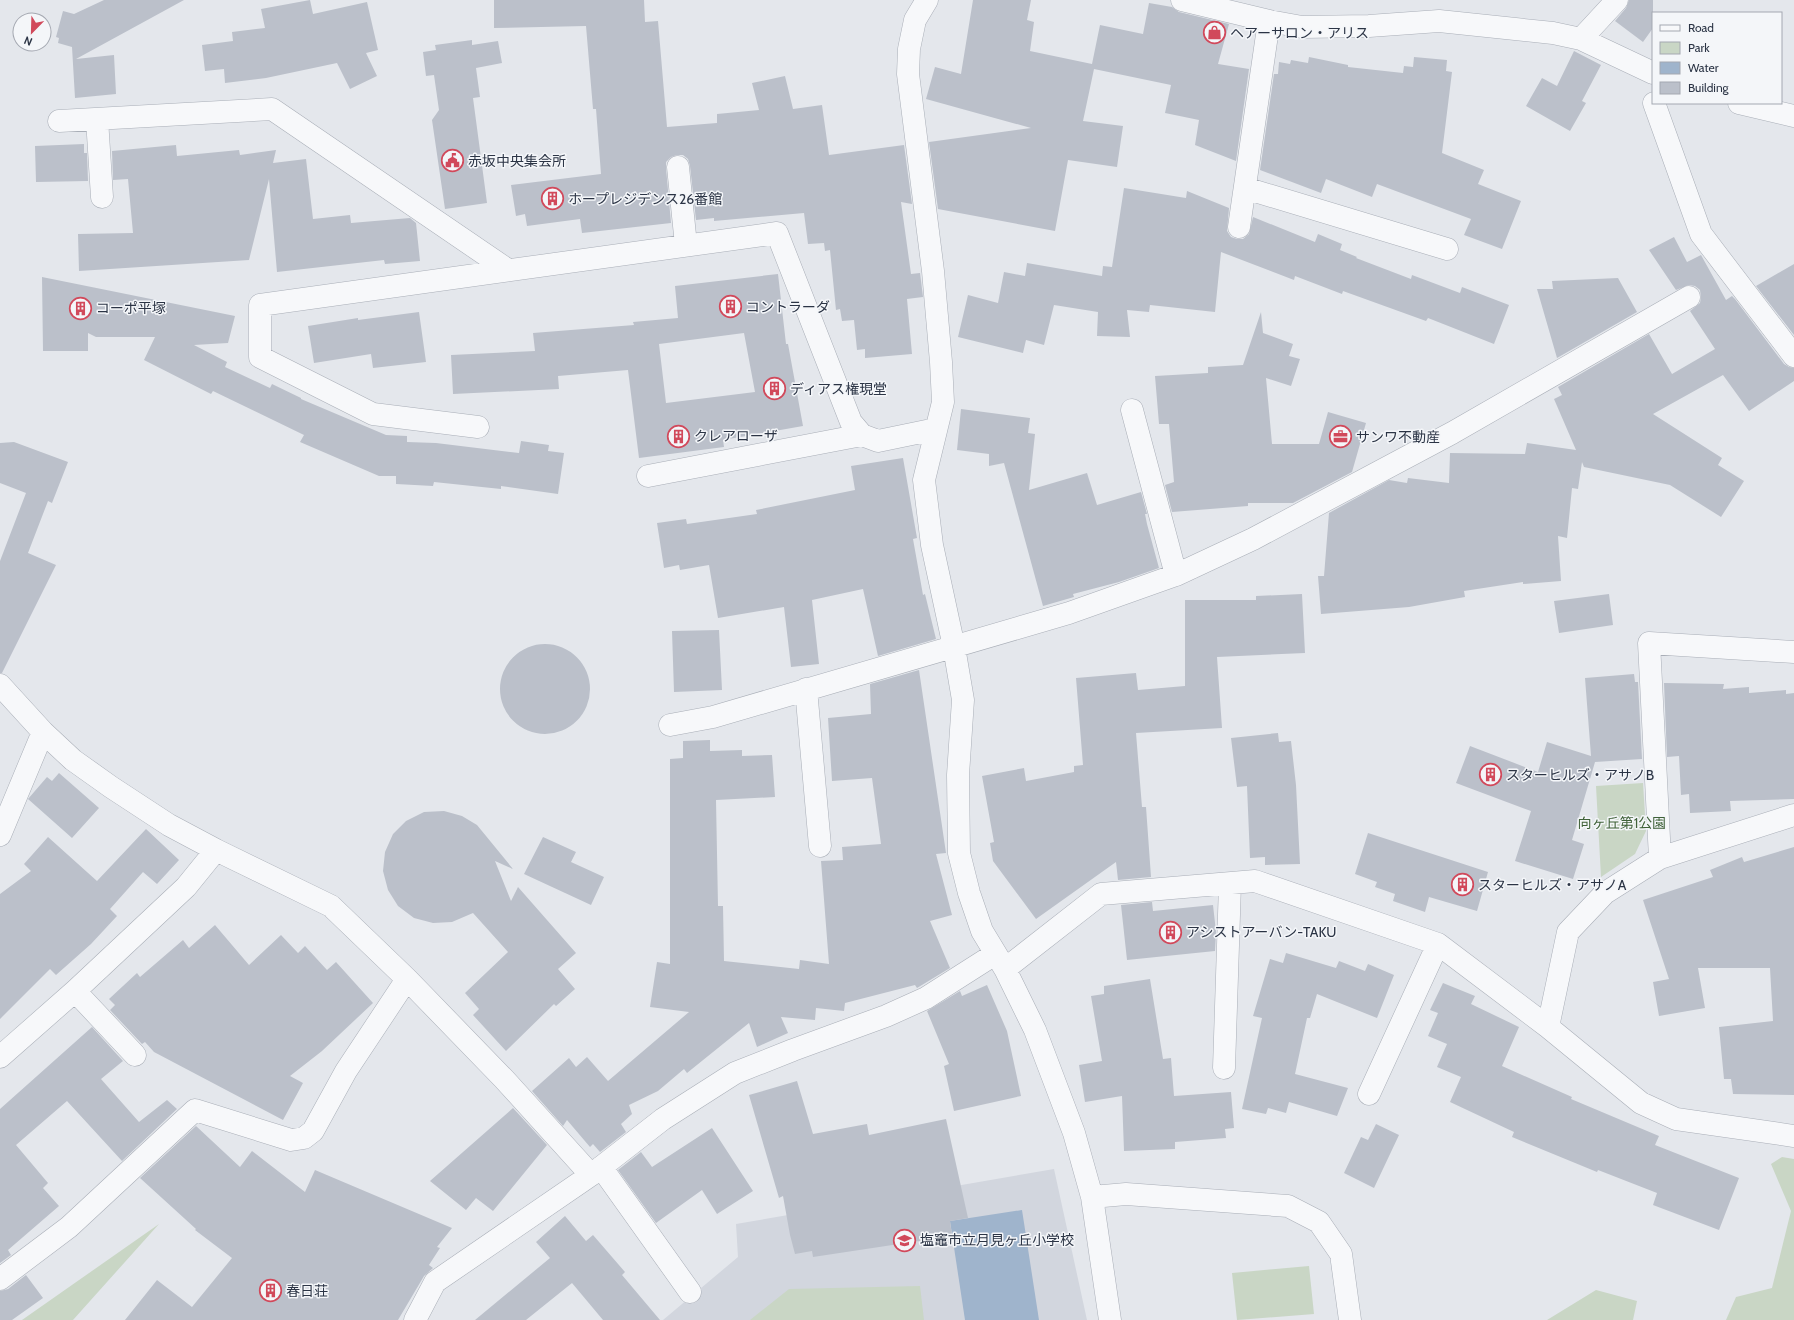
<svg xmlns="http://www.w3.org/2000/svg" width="1794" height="1320" viewBox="0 0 1794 1320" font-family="Cabin,'Noto Sans JP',sans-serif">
<rect width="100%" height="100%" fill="#e4e7ec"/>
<!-- built -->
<path fill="#d2d6de" d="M1054 1169 1087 1320H663L738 1257 736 1224Z"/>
<!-- green -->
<path fill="#c9d6c5" d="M1643 783 1646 831 1635 854 1601 877 1596 786Z
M1782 1157 1794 1159V1320H1726L1736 1297 1772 1288 1791 1211 1771 1164Z
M159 1224 73 1320H22Z
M1309 1266 1314 1314 1237 1320 1232 1273Z
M920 1286 924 1320H750L789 1289Z
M1596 1290 1637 1301 1633 1320H1547Z"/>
<!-- water -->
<path fill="#9fb4cc" d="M1022 1210 1039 1320H965L950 1221Z"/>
<!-- building -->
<path fill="#bbc0ca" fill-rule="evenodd" d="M104 0H184L76 59 114 55 116 94 75 98 72 47 58 43 59 38 56 37 63 11 74 14Z
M310 0 313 14 367 2 378 50 366 53 377 76 350 89 337 63 266 78 225 83 224 69 205 71 202 45 233 41 232 32 265 28 261 9Z
M494 0H644L645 22 658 21 667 127 717 123V114L759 110 752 83 785 76 793 109 822 105 829 155 904 145 912 204 901 202 911 274 920 273 923 297 907 299 912 354 865 358V349L857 350 854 320 842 321 840 309 836 310 830 250 825 251 824 243 808 244 804 213 714 221V218L696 220 690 166 688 159 683 155H677L671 157 666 162V168L671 223 582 233 580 219 527 226 525 214 516 216 511 185 601 174 596 109H593L586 26 494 28Z
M973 0H1031L1027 20 1034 22 1030 51 1092 64 1100 25 1143 34 1149 3 1172 7 1179 12 1229 24 1218 64 1249 69 1236 161 1195 145 1199 120 1165 113 1171 85 1094 69 1083 121 1123 126 1117 167 1068 160 1055 231 938 209 929 142 1031 128 926 99 935 67 961 74Z
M1629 0H1653V28L1643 42 1615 21 1626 8Z
M472 40V45L498 41 502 63 476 68 480 97 473 98 487 203 445 209 432 120 439 110 434 75 426 76 423 52 436 50 435 45Z
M1574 51 1601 65 1582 101 1586 103 1570 131 1526 106 1542 78 1557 86Z
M1309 57 1348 65V67L1403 73 1404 66 1413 67 1414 57 1447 60 1446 71 1452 72 1442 153 1484 170 1478 184 1521 201 1502 249 1464 235 1471 219 1377 184 1372 197 1326 179 1321 193 1260 170 1274 74H1278L1279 62 1290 64 1291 60 1308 63Z
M84 144V153H87L88 181 36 182 35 146Z
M176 145 177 156 239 150 240 155 276 150 273 163 306 159 313 219 350 215 351 223 410 218 416 223 420 261 385 264 384 260 277 272 269 179 249 260 79 271 78 234 133 233 128 179 113 180 112 151Z
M1124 188 1186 198 1187 191 1229 208 1227 231 1231 237 1237 239H1243L1249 234 1253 217 1315 242 1318 234 1342 244 1340 250 1357 257 1356 258 1411 279 1412 275 1460 293 1462 287 1509 305 1494 344 1428 318 1426 321 1343 291 1342 294 1295 276 1294 280 1221 252 1215 312 1150 305 1149 312 1127 310 1130 337 1097 336 1098 312 1054 305 1044 345 1026 340 1023 353 958 337 968 295 998 303 1004 272 1025 276 1027 263 1102 276 1103 266 1112 267Z
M1674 237 1687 262 1701 255 1726 300 1732 296 1735 299 1784 364 1789 367 1794 368V381L1749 411 1723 375 1653 414 1722 458 1718 465 1744 481 1721 517 1670 485 1584 467 1582 462 1578 489 1572 488 1567 538 1558 536 1561 581 1523 584V582L1464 591 1465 597 1409 607 1321 614 1318 576H1324L1329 513 1389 480 1407 483 1408 478 1449 483 1450 453 1525 454 1527 443 1576 450 1554 399 1562 395 1558 387 1649 334 1672 374 1715 349 1690 311 1700 303 1701 297 1700 290 1695 286 1689 285 1676 290 1649 250Z
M1794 264V335L1756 286Z
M778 274 786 344H788L803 426 723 440 724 447 639 458 628 370 558 376 559 389 453 394 451 355 535 351 533 333 634 325 633 322 678 318 675 286ZM744 333 755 392 666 403 659 344Z
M42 277 235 316 228 343 194 345 227 362 225 367 270 388 272 384 301 398V399L386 435 407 436V442L436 443 519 453 521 441 549 445 548 451 564 453 558 494 501 486V489L434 482 433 486 396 484V476H379L300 442 304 435 213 391 211 394 144 360 155 337H96L88 333V351H43Z
M1618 278 1637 312 1557 358 1537 289H1553L1552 281Z
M419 312 426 362 373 368 371 354 314 363 308 326 358 318V320Z
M1261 312 1263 333 1293 344 1289 356 1300 359 1291 386 1266 378 1272 444H1319L1328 412 1366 423 1352 472 1293 503H1248V506L1172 512 1165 485 1174 482 1169 424H1159L1155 376 1208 373V367L1243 365Z
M961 409 1030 418 1028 433 1035 434 1029 490 1087 473 1097 505 1141 492 1147 514H1145L1147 524 1159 568 1119 582 1073 594 1074 597 1043 606 1004 463 989 466V454L957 450Z
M14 442 68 462 52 503 48 501 28 553 56 565 2 673H0V561L26 493 0 483V443Z
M903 458 917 538 913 539 923 595 925 594 936 639 878 656 863 589 812 600 819 664 791 667 784 607 718 618 709 565 680 570 679 565 664 568 657 523 686 519 687 524 757 514 756 510 855 490 851 466Z
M1302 594 1305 653 1217 657 1222 728 1136 733 1142 807H1146L1151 877 1118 880 1116 862 1036 919 993 861 990 843 994 842 982 776 1024 768 1026 781 1074 772V766L1083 765 1076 678 1136 673 1138 690 1185 686V600H1256V596Z
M1609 594 1613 625 1559 633 1554 601Z
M719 630 722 690 674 692 672 631Z
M500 689a45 45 0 1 1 90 0a45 45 0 1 1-90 0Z
M919 670 946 853 936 854 952 915 930 921 950 968 917 988 915 985 845 1003 844 1011 816 1008 815 1020 781 1017 788 1033 757 1047 749 1023 687 1073 684 1069 658 1091 629 1105 632 1114 621 1124 626 1132 600 1152 593 1144 590 1147 567 1120 563 1126 532 1091 569 1058 576 1067 587 1057 608 1081 689 1012 650 1007 657 962 670 964V759L683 758V741L710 740V751L742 750V756L772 755 775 797 716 800 718 906H723L724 961 799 969 800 960 829 964 821 861 843 860 842 847 881 844 872 778 832 781 828 718 871 714 870 684Z
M1634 674 1635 682H1638L1642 759 1595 762 1572 840 1584 844 1573 879 1515 861 1531 811 1456 783 1470 746 1538 772 1547 742 1591 756 1585 678Z
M1664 683 1724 684 1723 689 1749 687V693L1786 690V694L1794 693V799L1730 801 1731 811 1690 813 1689 794 1681 795 1679 756 1667 757Z
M1278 733 1279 742 1291 741 1296 785 1300 864 1265 865V857L1250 858 1247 786 1237 787 1231 738Z
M59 773 99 808 72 838 28 799 47 777 52 781Z
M444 811 462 816 477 825 513 869 495 861 511 901 518 887 576 953 558 969 575 989 556 1006 554 1004 506 1051 473 1015 479 1009 465 993 508 952 473 913 452 922 433 923 414 918 398 906 388 890 383 871 385 852 393 834 406 821 424 812Z
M146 829 179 860 157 884 143 872 110 909 117 916 91 944 56 975 50 969 0 1019V894L31 871 24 864 48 837 97 881Z
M1368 833 1488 872 1477 911 1429 897 1425 912 1393 901 1395 894 1375 887 1377 882 1355 874Z
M543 837 576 852 571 862 604 877 591 905 524 874Z
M1794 847V1095L1733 1094 1731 1079H1724L1719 1027 1773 1021 1770 968H1698L1705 1008 1659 1016 1653 982 1669 979 1643 900 1713 877 1710 870 1742 857 1744 862Z
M1152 902 1153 911 1213 905 1216 932 1215 951 1127 960 1121 905Z
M215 925 249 965 281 935 298 953 305 946 327 970 336 962 373 1003 322 1051 290 1076 303 1083 283 1120 154 1052 145 1042 142 1044 110 1010 115 1005 109 999 137 973 140 977 183 940 189 948Z
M1286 953 1336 968 1339 961 1365 971 1368 964 1394 975 1377 1018 1317 994 1310 1018H1307L1295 1074 1348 1088 1337 1116 1289 1102 1286 1113 1268 1108 1266 1114 1242 1109 1262 1018 1253 1016 1270 959 1283 963Z
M1150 979 1163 1059 1171 1058 1174 1096 1231 1092 1234 1128 1225 1129 1226 1138 1175 1142V1149L1124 1151 1122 1096 1085 1102 1079 1065 1102 1061 1091 996 1104 994V986Z
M1443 983 1475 996 1471 1004 1519 1027 1502 1066 1572 1097 1571 1099 1659 1136 1655 1145 1739 1178 1719 1230 1653 1205 1657 1193 1598 1170 1597 1172 1512 1137 1514 1132 1450 1102 1461 1077 1437 1067 1447 1044 1428 1036 1438 1013 1430 1010Z
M987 985 1007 1031 1021 1096 954 1111 944 1066 949 1064 927 1011 960 991 962 996Z
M92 1027 123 1061 101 1079 139 1122 167 1100 177 1109 122 1161 67 1101 16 1145 48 1183 43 1188 59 1206 8 1250 11 1255 0 1263V1109Z
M797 1081 813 1134 867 1124 869 1135 946 1119 968 1218 950 1221 952 1236 813 1257 812 1251 795 1254 790 1235 783 1196 779 1198 749 1095Z
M513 1108 547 1145 493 1211 476 1198 466 1210 430 1181Z
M1376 1124 1399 1135 1374 1188 1344 1173 1361 1137 1368 1140Z
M196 1126 240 1167 252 1151 305 1192 315 1170 452 1228 437 1247 440 1248 429 1265 433 1268 424 1276 398 1320H125L157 1280 192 1307 232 1258 195 1230 196 1229 140 1178Z
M712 1128 753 1191 717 1214 702 1190 656 1223 618 1170 641 1152 652 1167Z
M565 1216 586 1241 593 1235 625 1272 622 1275 660 1320H603L572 1283 526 1320H475L550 1258 536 1242Z
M26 1275 43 1298 12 1320H0V1291L8 1289Z"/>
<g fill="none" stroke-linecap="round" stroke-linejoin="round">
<defs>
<path id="minor" d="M927 0 915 20 909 49 908 74 933 271 941 362 943 402 924 480 932 545 954 647 963 700 958 775 959 853 969 893 982 931 1005 969 1035 1030 1074 1133 1092 1197 1110 1320
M1182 0 1269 21 1302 27 1369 26 1439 21 1553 33 1581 39 1653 73
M1581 39 1617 0
M1654 103 1701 234 1794 356
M1739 103 1794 116
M97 119 102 197
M59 121 272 109 508 270
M678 167 686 245
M1245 188 1447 249
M1239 227 1269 21
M1132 410 1176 575
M478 427 373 414 260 357V305L777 233 851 422 862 435 878 441 936 429
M648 476 862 435
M0 685 43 732 73 760 111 787 169 825 216 850 331 906 407 979 504 1079 591 1175
M806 689 820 846
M670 725 713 717 1069 613 1176 575 1253 539 1452 433 1689 297
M0 835 43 732
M1660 858 1649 643 1794 652
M1005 969 1101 894 1255 881 1438 944 1548 1027 1641 1103 1676 1119 1794 1136
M75 991 135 1055
M1548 1027 1568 932 1605 893 1660 858 1794 815
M0 1057 75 991 186 887 216 850
M1224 1068 1230 884
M1369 1094 1438 944
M601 1167 690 1292
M1092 1197 1126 1194 1288 1206 1319 1222 1341 1254 1350 1320
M0 1279 69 1227 195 1110 291 1140 304 1138 313 1131 346 1071 407 979
M415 1320 435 1282 591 1175 663 1119 735 1073 793 1050 886 1016 926 998 995 954"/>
</defs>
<!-- minor casing -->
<use href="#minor" stroke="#a9aeb7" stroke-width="23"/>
<!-- minor -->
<use href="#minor" stroke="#f7f8fa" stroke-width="22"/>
</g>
<!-- icons -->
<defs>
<symbol id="shop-ring" viewBox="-11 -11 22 22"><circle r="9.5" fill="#f4f6f9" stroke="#d1495b" stroke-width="1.5"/><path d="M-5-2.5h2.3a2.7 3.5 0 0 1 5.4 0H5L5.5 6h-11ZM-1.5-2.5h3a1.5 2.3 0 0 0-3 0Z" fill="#d1495b"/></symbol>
<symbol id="civic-ring" viewBox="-11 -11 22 22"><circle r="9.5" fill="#f4f6f9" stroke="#d1495b" stroke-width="1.5"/><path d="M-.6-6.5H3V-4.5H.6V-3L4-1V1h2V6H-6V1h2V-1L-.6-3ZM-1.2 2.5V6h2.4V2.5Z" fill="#d1495b"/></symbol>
<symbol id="building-ring" viewBox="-11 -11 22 22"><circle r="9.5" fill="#f4f6f9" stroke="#d1495b" stroke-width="1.5"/><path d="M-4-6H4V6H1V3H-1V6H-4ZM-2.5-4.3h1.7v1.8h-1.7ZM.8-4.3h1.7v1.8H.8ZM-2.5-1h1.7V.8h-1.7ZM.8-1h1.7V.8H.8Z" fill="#d1495b"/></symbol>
<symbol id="office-ring" viewBox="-11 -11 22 22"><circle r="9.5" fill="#f4f6f9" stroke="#d1495b" stroke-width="1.5"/><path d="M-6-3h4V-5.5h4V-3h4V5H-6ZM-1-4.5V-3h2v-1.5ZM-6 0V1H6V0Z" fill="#d1495b"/></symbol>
<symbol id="school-ring" viewBox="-11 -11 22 22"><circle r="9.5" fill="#f4f6f9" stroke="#d1495b" stroke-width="1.5"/><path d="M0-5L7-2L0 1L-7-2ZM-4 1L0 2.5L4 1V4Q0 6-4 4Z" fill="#d1495b"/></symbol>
</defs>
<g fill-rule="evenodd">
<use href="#shop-ring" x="1202" y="20" width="25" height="25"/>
<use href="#civic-ring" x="440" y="148" width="25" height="25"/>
<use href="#building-ring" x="540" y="186" width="25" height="25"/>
<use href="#building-ring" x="718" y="294" width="25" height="25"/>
<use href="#building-ring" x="68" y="296" width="25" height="25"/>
<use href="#building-ring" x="762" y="376" width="25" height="25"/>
<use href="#building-ring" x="666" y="424" width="25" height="25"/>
<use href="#office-ring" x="1328" y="424" width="25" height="25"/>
<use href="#building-ring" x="1478" y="762" width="25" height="25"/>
<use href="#building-ring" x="1450" y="872" width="25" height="25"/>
<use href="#building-ring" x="1158" y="920" width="25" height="25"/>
<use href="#school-ring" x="892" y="1228" width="25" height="25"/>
<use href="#building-ring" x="258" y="1278" width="25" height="25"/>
</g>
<g text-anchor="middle" stroke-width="3" stroke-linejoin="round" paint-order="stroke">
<!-- poi labels -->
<g font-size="14" fill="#2b3445" stroke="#f4f6f9" text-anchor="start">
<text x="1230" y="38">ヘアーサロン・アリス</text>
<text x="468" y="166">赤坂中央集会所</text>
<text x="568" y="204">ホープレジデンス26番館</text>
<text x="746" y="312">コントラーダ</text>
<text x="96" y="313">コーポ平塚</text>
<text x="790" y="394">ディアス権現堂</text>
<text x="694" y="441">クレアローザ</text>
<text x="1356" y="442">サンワ不動産</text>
<text x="1506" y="780">スターヒルズ・アサノB</text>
<text x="1478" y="890">スターヒルズ・アサノA</text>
<text x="1186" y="937">アシストアーバン-TAKU</text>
<text x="920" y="1245">塩竈市立月見ヶ丘小学校</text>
<text x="286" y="1296">春日荘</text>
</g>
<!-- park labels -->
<g font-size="14" fill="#3f6138" stroke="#f4f6f9">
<text x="1622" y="828">向ヶ丘第1公園</text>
</g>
</g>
<!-- legend -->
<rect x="1652" y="12" width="130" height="92" fill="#f4f6f9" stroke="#a4a8b1"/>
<rect x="1660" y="25" width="20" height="6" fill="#f7f8fa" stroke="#a4a8b1"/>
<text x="1688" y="32" font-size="12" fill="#2b3445">Road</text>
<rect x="1660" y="42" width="20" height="12" fill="#c9d6c5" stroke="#a4a8b1"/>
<text x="1688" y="52" font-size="12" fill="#2b3445">Park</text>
<rect x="1660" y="62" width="20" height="12" fill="#9fb4cc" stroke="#a4a8b1"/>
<text x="1688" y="72" font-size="12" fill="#2b3445">Water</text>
<rect x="1660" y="82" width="20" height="12" fill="#bbc0ca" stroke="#a4a8b1"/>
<text x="1688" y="92" font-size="12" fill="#2b3445">Building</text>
<!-- north arrow -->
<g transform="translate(32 32) rotate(203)"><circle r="19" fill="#f4f6f9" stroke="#a4a8b1"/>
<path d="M0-3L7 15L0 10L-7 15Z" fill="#d1495b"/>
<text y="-6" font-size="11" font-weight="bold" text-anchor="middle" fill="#2b3445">N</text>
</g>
</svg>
